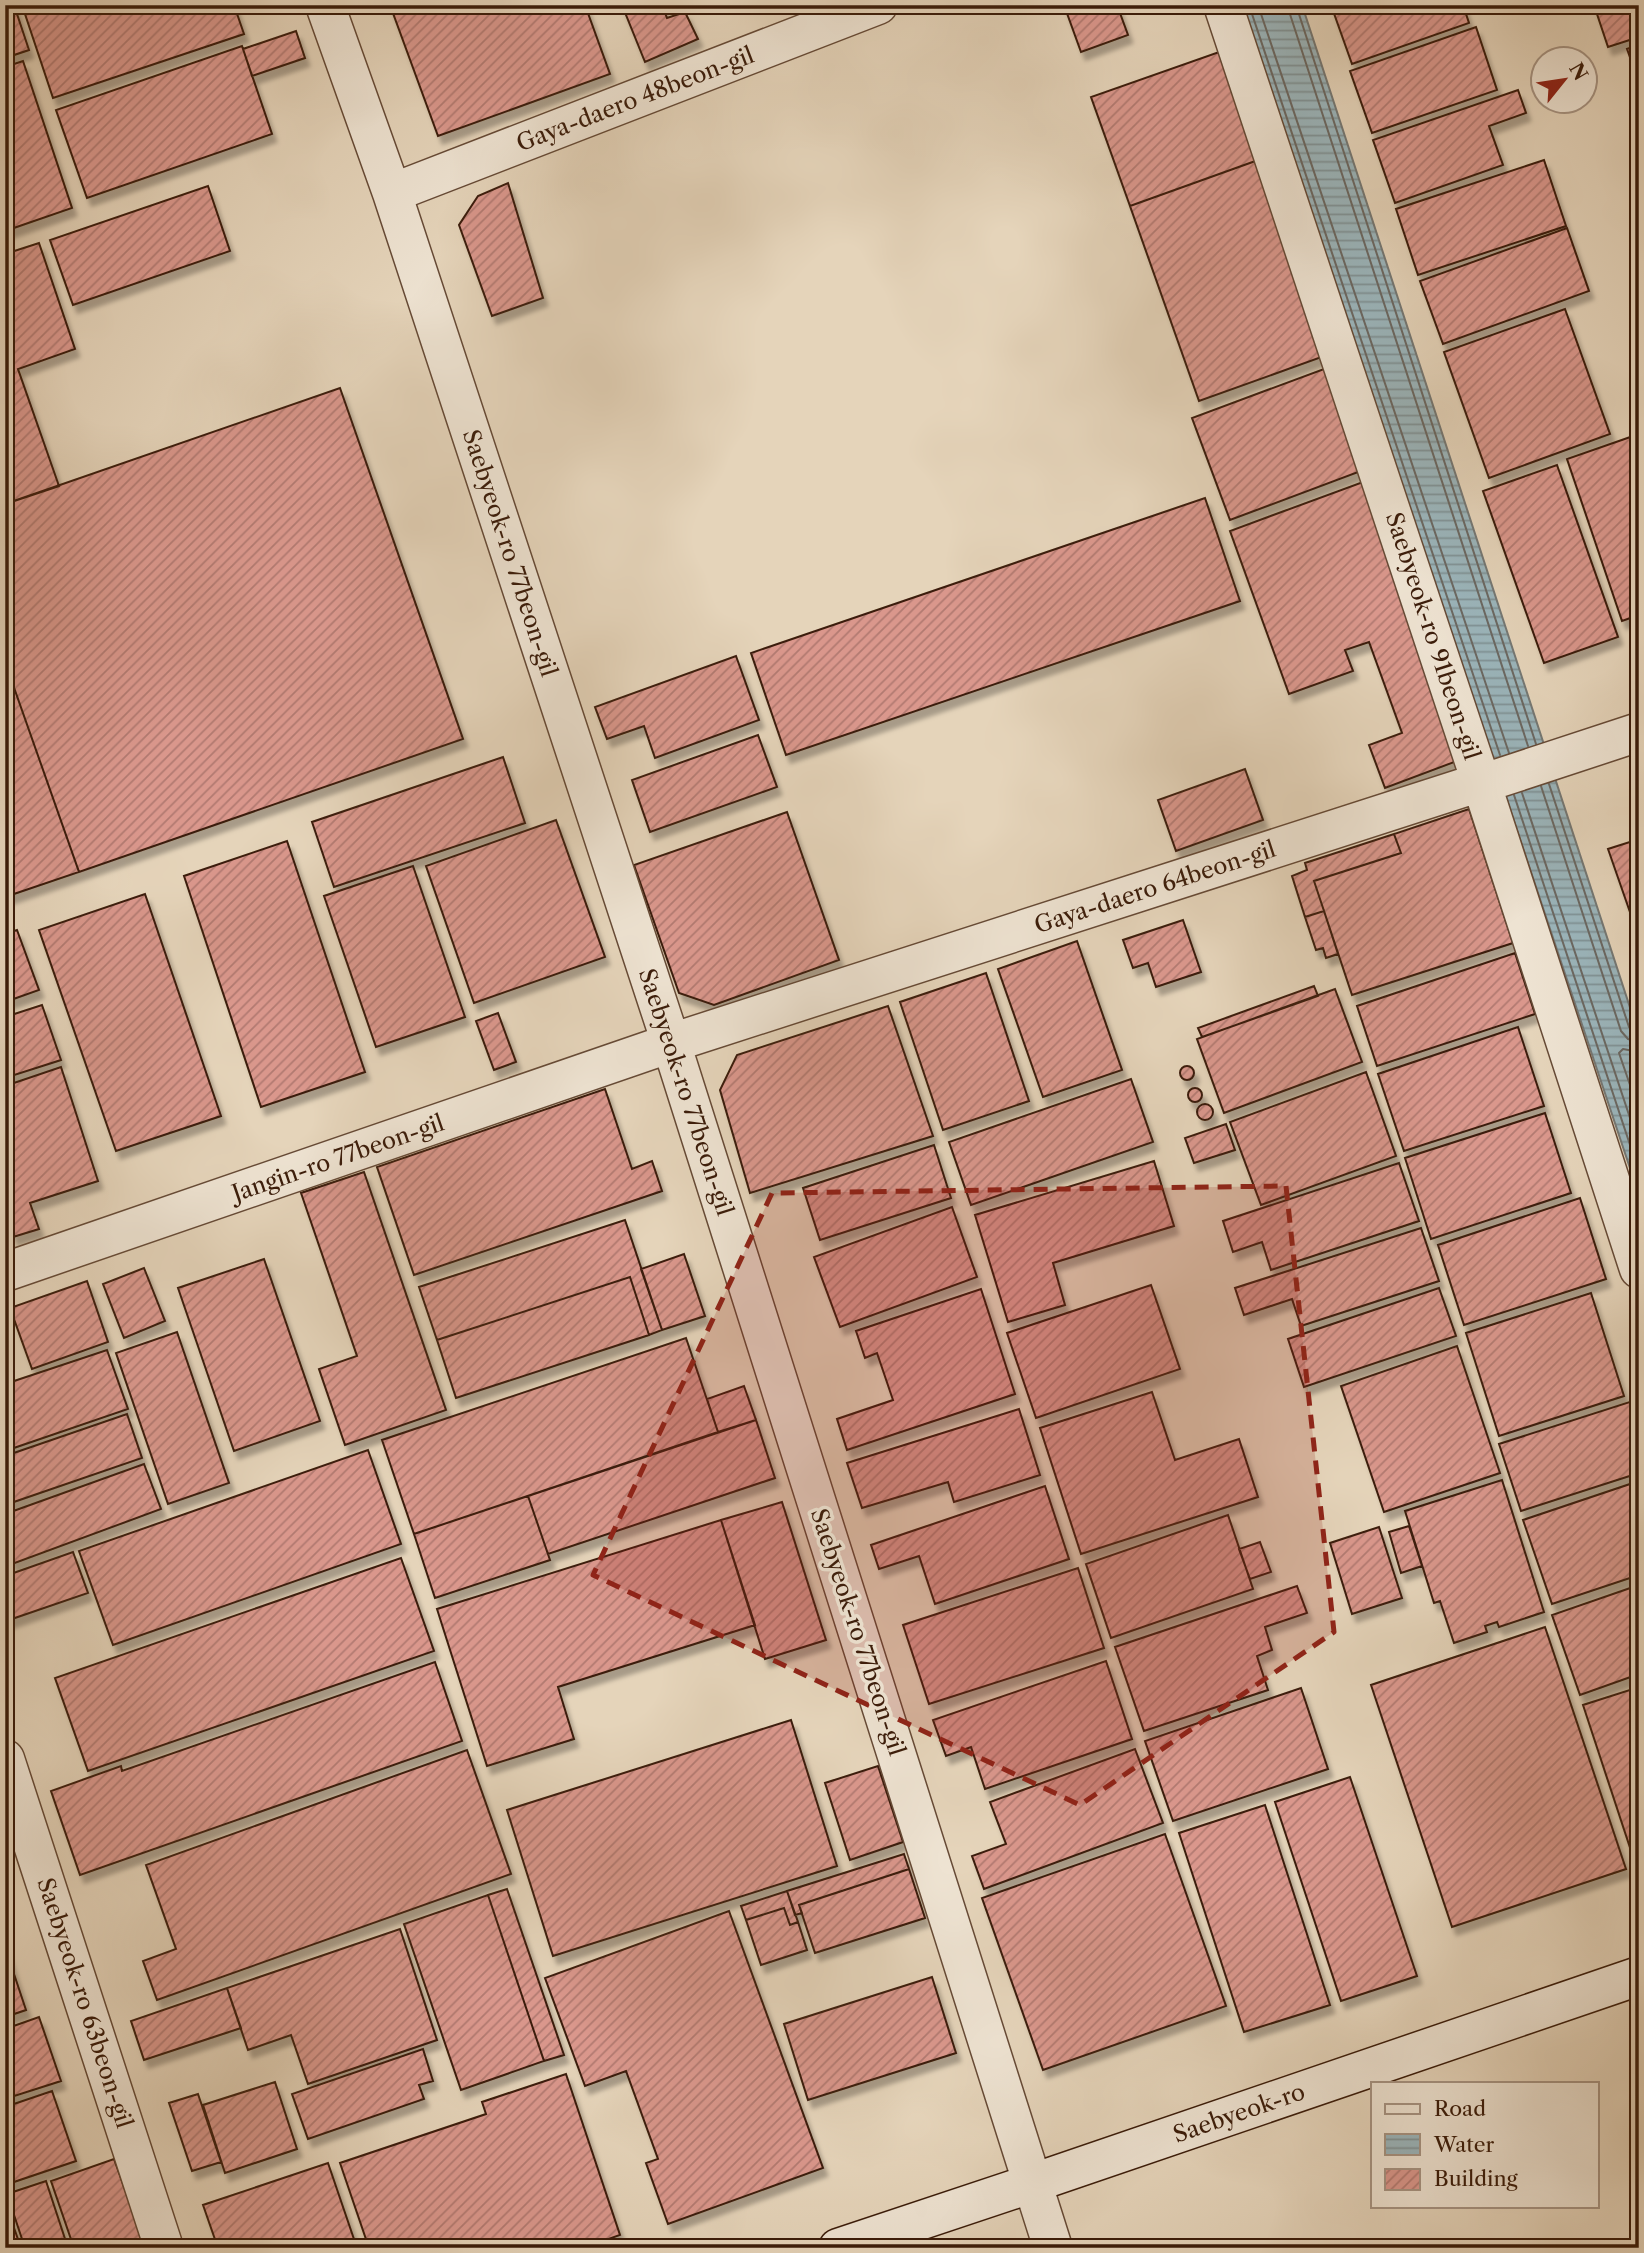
<svg xmlns="http://www.w3.org/2000/svg" width="1644" height="2253" viewBox="0 0 1644 2253" font-family="'Libre Caslon Text',serif">
<defs>
<pattern id="water-rules" width="6" height="5" patternUnits="userSpaceOnUse" patternTransform="scale(1.75)"><rect width="6" height="5" fill="#9bb5bb"/><path d="M0 2.5h6" fill="none" stroke="#809296"/></pattern>
<pattern id="building-hatch" width="6" height="6" patternUnits="userSpaceOnUse" patternTransform="scale(1.75)"><rect width="6" height="6" fill="#da978c"/><path d="M-1 1l2-2M0 6l6-6M5 7l2-2" fill="none" stroke="#b27a71"/></pattern>
<filter id="shadow"><feDropShadow dx="4.5" dy="8" stdDeviation="2" flood-color="#0004"/></filter>
</defs>
<rect width="100%" height="100%" fill="#e5d4ba"/>
<filter id="stains"><feTurbulence type="fractalNoise" baseFrequency=".00286" numOctaves="4"/><feColorMatrix values="0 0 0 0 .2 0 0 0 0 .09 0 0 0 0 .02 0 0 0 .5 -.17"/></filter>
<radialGradient id="worn" r=".72"><stop offset=".6" stop-color="#630" stop-opacity="0"/><stop offset="1" stop-color="#630" stop-opacity=".3"/></radialGradient>
<!-- water -->
<path fill="url(#water-rules)" stroke="#757874" stroke-width="2" d="M1241 5H1302L1639 1035V1195Z"/>
<g fill="none" stroke-linecap="round" stroke-linejoin="round">
<!-- shore -->
<path stroke="#6b6862" stroke-width="2" d="M1249 5 1500 755
M1258 5 1509 753
M1287 5 1528 746
M1296 5 1536 744
M1549 784 1629 1027 1633 1032 1639 1033
M1541 786 1621 1031 1628 1039 1639 1042
M1522 793 1639 1145
M1514 795 1639 1172
M1639 1052 1623 1049 1619 1053 1639 1111"/>
</g>
<!-- building -->
<path fill="url(#building-hatch)" stroke="#3b1c0a" stroke-width="2" filter="url(#shadow)" d="M5 5H14L29 50 5 58Z
M22 5H234L244 34 53 98Z
M390 5H585L610 74 438 136Z
M622 5H662L667 18 685 12 698 39 645 62Z
M1064 5H1117L1128 35 1081 52Z
M1331 5H1463L1469 23 1352 64Z
M1594 5H1639V37L1608 47Z
M1476 27 1497 90 1372 133 1350 71Z
M296 31 305 58 252 76 243 49Z
M1639 45V83L1627 49Z
M242 46 272 134 87 198 56 110Z
M1222 51 1261 159 1130 206 1091 97Z
M23 61 72 208 5 231V67Z
M1518 90 1526 113 1489 126 1503 165 1395 203 1373 140Z
M1261 159 1330 354 1199 401 1130 206Z
M1544 160 1566 226 1418 275 1396 209Z
M508 183 543 298 492 316 459 225 478 196Z
M208 186 230 251 73 305 50 240Z
M1567 228 1589 291 1443 344 1420 281Z
M39 243 75 349 18 369 59 486 5 504V254Z
M1565 309 1610 434 1489 478 1444 352Z
M1324 369 1361 471 1230 520 1192 418Z
M340 388 463 739 79 872 5 662V504Z
M1639 434V615L1622 621 1567 459Z
M1557 465 1618 637 1544 663 1483 491Z
M1363 482 1465 758 1385 788 1369 745 1402 733 1369 642 1345 650 1353 671 1289 694 1230 531Z
M1205 498 1240 601 786 755 751 653Z
M736 656 759 720 655 758 644 726 607 739 595 707Z
M5 662 79 872 5 897Z
M758 735 777 787 650 832 632 780Z
M503 757 525 823 334 887 312 822Z
M1245 769 1263 820 1176 851 1158 800Z
M1469 809 1513 943 1352 995 1314 881 1401 853 1394 834Z
M787 812 839 960 714 1005 679 993 634 865Z
M556 820 605 957 474 1003 426 866Z
M1394 834 1401 853 1314 881 1324 911 1305 917 1292 876 1307 870 1305 863Z
M1639 839V938L1608 849Z
M287 841 365 1072 261 1107 184 876Z
M413 866 465 1017 376 1047 324 896Z
M145 894 221 1116 116 1151 39 930Z
M1324 911 1338 954 1326 958 1323 948 1316 950 1305 917Z
M1183 920 1201 972 1156 987 1148 963 1133 968 1123 940Z
M17 930 39 990 5 1002V934Z
M1077 941 1122 1070 1043 1097 998 969Z
M1515 953 1535 1014 1377 1066 1357 1006Z
M986 973 1029 1101 943 1130 900 1002Z
M1314 986 1318 996 1202 1037 1198 1028Z
M1335 989 1362 1062 1224 1113 1197 1039Z
M42 1005 61 1060 5 1078V1017Z
M888 1006 933 1136 750 1193 720 1090 737 1055Z
M498 1013 516 1062 494 1070 476 1021Z
M1518 1027 1544 1106 1404 1151 1378 1074Z
M1180 1073a7 7 0 1 1 14 0a7 7 0 1 1-14 0Z
M61 1067 98 1181 30 1203 39 1229 13 1237 5 1213V1086Z
M1366 1072 1396 1156 1261 1205 1230 1122Z
M1131 1079 1153 1142 971 1205 949 1142Z
M1188 1095a7 7 0 1 1 14 0a7 7 0 1 1-14 0Z
M605 1089 632 1169 652 1161 662 1191 414 1275 377 1167Z
M1197 1112a8 8 0 1 1 16 0a8 8 0 1 1-16 0Z
M1545 1113 1571 1193 1431 1239 1405 1158Z
M1226 1124 1235 1150 1194 1163 1185 1138Z
M934 1145 951 1198 820 1240 803 1188Z
M1154 1161 1174 1226 1053 1263 1065 1305 1008 1322 975 1215Z
M1399 1163 1419 1221 1271 1270 1262 1242 1233 1252 1223 1221Z
M364 1172 446 1410 345 1445 319 1369 357 1356 301 1193Z
M1580 1198 1606 1279 1464 1325 1438 1245Z
M952 1207 977 1277 840 1327 814 1257Z
M625 1220 662 1330 649 1335 630 1277 437 1340 419 1287Z
M1421 1228 1439 1281 1301 1326 1292 1299 1244 1315 1235 1288Z
M684 1254 705 1316 662 1330 641 1269Z
M264 1259 320 1421 234 1451 178 1288Z
M144 1268 165 1321 124 1338 103 1284Z
M630 1277 649 1335 456 1398 437 1340Z
M87 1281 108 1342 32 1369 10 1308Z
M1151 1285 1180 1369 1036 1418 1007 1333Z
M1439 1288 1456 1336 1304 1387 1288 1339Z
M981 1289 1015 1394 847 1450 837 1419 893 1400 877 1353 865 1358 856 1331Z
M1591 1293 1624 1396 1499 1436 1466 1333Z
M177 1332 229 1483 168 1504 116 1353Z
M686 1338 718 1432 414 1534 382 1440Z
M1457 1346 1500 1473 1384 1512 1341 1386Z
M107 1350 128 1409 5 1451V1384Z
M744 1386 756 1420 718 1432 707 1399Z
M1152 1392 1175 1460 1239 1439 1258 1497 1081 1554 1040 1428Z
M1639 1399V1473L1521 1511 1499 1444Z
M1019 1409 1040 1475 954 1502 948 1482 862 1508 847 1463Z
M127 1414 142 1458 5 1505V1456Z
M756 1420 775 1478 548 1554 528 1496Z
M368 1450 401 1544 113 1645 79 1551Z
M144 1464 161 1509 12 1564 5 1545V1514Z
M1502 1480 1544 1612 1499 1627 1497 1622 1485 1626 1487 1632 1454 1643 1440 1601 1434 1603 1405 1511Z
M1639 1481V1575L1552 1604 1523 1520Z
M1045 1486 1069 1559 935 1604 919 1556 879 1569 871 1545Z
M528 1496 550 1560 435 1598 414 1534Z
M782 1502 826 1640 765 1659 721 1520Z
M1228 1515 1253 1589 1111 1638 1086 1564Z
M721 1520 755 1625 558 1687 574 1739 487 1766 437 1609Z
M1409 1526 1422 1566 1401 1573 1389 1532Z
M1379 1527 1402 1598 1352 1614 1330 1543Z
M1260 1542 1271 1572 1250 1579 1239 1549Z
M73 1552 88 1593 6 1621 5 1576Z
M401 1558 434 1651 88 1771 55 1678Z
M1078 1568 1104 1648 929 1704 903 1625Z
M1639 1585V1674L1580 1695 1552 1615Z
M1297 1586 1307 1613 1265 1627 1272 1650 1257 1656 1268 1690 1144 1731 1115 1647Z
M1545 1627 1626 1869 1452 1927 1371 1685Z
M1106 1661 1132 1739 985 1789 971 1747 946 1756 933 1720Z
M435 1662 462 1741 80 1875 51 1791 121 1766 122 1771Z
M1639 1687V1875L1583 1705Z
M1301 1688 1328 1769 1173 1821 1145 1741Z
M791 1720 837 1866 553 1956 507 1810Z
M1135 1749 1163 1823 984 1889 972 1856 1006 1844 990 1802Z
M467 1750 511 1874 157 2000 143 1961 176 1949 146 1865Z
M878 1766 903 1842 850 1860 825 1783Z
M1350 1777 1417 1976 1341 2001 1275 1802Z
M1265 1805 1330 2005 1244 2032 1179 1833Z
M1165 1834 1226 2006 1043 2070 982 1898Z
M904 1854 909 1869 799 1905 802 1913 795 1915 787 1891Z
M909 1869 925 1918 815 1953 799 1905Z
M507 1889 564 2055 544 2061 488 1895Z
M787 1891 798 1922 790 1925 784 1908 746 1920 741 1906Z
M488 1895 544 2061 461 2090 404 1924Z
M784 1908 790 1925 798 1922 807 1950 761 1965 746 1920Z
M729 1911 823 2168 668 2224 646 2163 658 2159 626 2071 585 2086 545 1978Z
M400 1929 437 2040 308 2084 291 2035 248 2050 227 1988Z
M5 1947 26 2010 5 2017Z
M932 1977 956 2053 808 2100 784 2024Z
M227 1988 241 2028 144 2060 131 2021Z
M39 2017 61 2081 5 2099V2029Z
M423 2049 433 2081 419 2085 424 2099 308 2139 292 2094Z
M566 2074 620 2235 583 2248H369L340 2163 486 2114 482 2102Z
M275 2082 297 2149 225 2173 203 2105Z
M52 2091 76 2161 5 2185V2107Z
M198 2094 221 2162 192 2171 169 2103Z
M114 2159 146 2248H74L51 2181Z
M328 2163 357 2248H218L203 2205Z
M46 2181 68 2248H25L7 2194Z
M5 2202 21 2248H5Z"/>
<g fill="none" stroke-linecap="round" stroke-linejoin="round">
<defs>
<path id="minor" d="M325 5 392 193 671 1043 1053 2248
M1223 5 1481 782 1639 1269
M392 193 878 5
M5 1272 671 1043 1481 782 1490 781 1639 732
M5 1759 164 2248"/>
<path id="secondary" d="M838 2248 1033 2183 1639 1976"/>
</defs>
<!-- minor casing -->
<use href="#minor" stroke="#664a36" stroke-width="41"/>
<!-- secondary casing -->
<use href="#secondary" stroke="#3b1c0a" stroke-width="41"/>
<!-- minor -->
<use href="#minor" stroke="#eee3d2" stroke-width="38"/>
<!-- secondary -->
<use href="#secondary" stroke="#eee3d2" stroke-width="38"/>
</g>
<!-- marked area -->
<path fill="#8f2418" fill-opacity="0.2" stroke="#8f2418" stroke-width="5" stroke-dasharray="14 9" stroke-linejoin="round" d="M1286 1186 1334 1632 1080 1805 593 1575 772 1193Z"/>
<g text-anchor="middle" stroke-width="7" stroke-linejoin="round" paint-order="stroke">
<!-- street labels -->
<g font-size="23" fill="#3b1c0a" stroke="#eee3d2">
<text transform="translate(635 99) rotate(-21)" y="8">Gaya-daero 48beon-gil</text>
<text transform="translate(510 553) rotate(72)" y="8">Saebyeok-ro 77beon-gil</text>
<text transform="translate(1433 636) rotate(72)" y="8">Saebyeok-ro 91beon-gil</text>
<text transform="translate(1155 887) rotate(-18)" y="8">Gaya-daero 64beon-gil</text>
<text transform="translate(686 1092) rotate(72)" y="8">Saebyeok-ro 77beon-gil</text>
<text transform="translate(338 1158) rotate(-19)" y="8">Jangin-ro 77beon-gil</text>
<text transform="translate(858 1632) rotate(72)" y="8">Saebyeok-ro 77beon-gil</text>
<text transform="translate(85 2003) rotate(72)" y="8">Saebyeok-ro 63beon-gil</text>
<text transform="translate(1239 2113) rotate(-19)" y="8">Saebyeok-ro</text>
</g>
</g>
<!-- margin -->
<rect width="1644" height="2253" fill="none" stroke="#e5d4ba" stroke-width="28"/>
<rect x="7" y="7" width="1630" height="2239" fill="none" stroke="#3b1c0a" stroke-width="3.5"/>
<rect x="14" y="14" width="1616" height="2225" fill="none" stroke="#3b1c0a" stroke-width="2"/>
<!-- legend -->
<rect x="1371" y="2082" width="228" height="126" fill="#eee3d2" stroke="#a69382" stroke-width="2"/>
<rect x="1385" y="2104" width="35" height="10" fill="#eee3d2" stroke="#a69382" stroke-width="2"/>
<text x="1434" y="2116" font-size="21" fill="#3b1c0a">Road</text>
<rect x="1385" y="2134" width="35" height="21" fill="url(#water-rules)" stroke="#a69382" stroke-width="2"/>
<text x="1434" y="2152" font-size="21" fill="#3b1c0a">Water</text>
<rect x="1385" y="2169" width="35" height="21" fill="url(#building-hatch)" stroke="#a69382" stroke-width="2"/>
<text x="1434" y="2186" font-size="21" fill="#3b1c0a">Building</text>
<!-- north arrow -->
<g transform="translate(1564 80) rotate(60)"><circle r="33" fill="#eee3d2" stroke="#a69382" stroke-width="2"/>
<path d="M0-5L12 26L0 18L-12 26Z" fill="#8f2418"/>
<text y="-10" font-size="19" font-weight="bold" text-anchor="middle" fill="#3b1c0a">N</text>
</g>
<rect width="100%" height="100%" filter="url(#stains)"/>
<rect width="100%" height="100%" fill="url(#worn)"/>
</svg>
